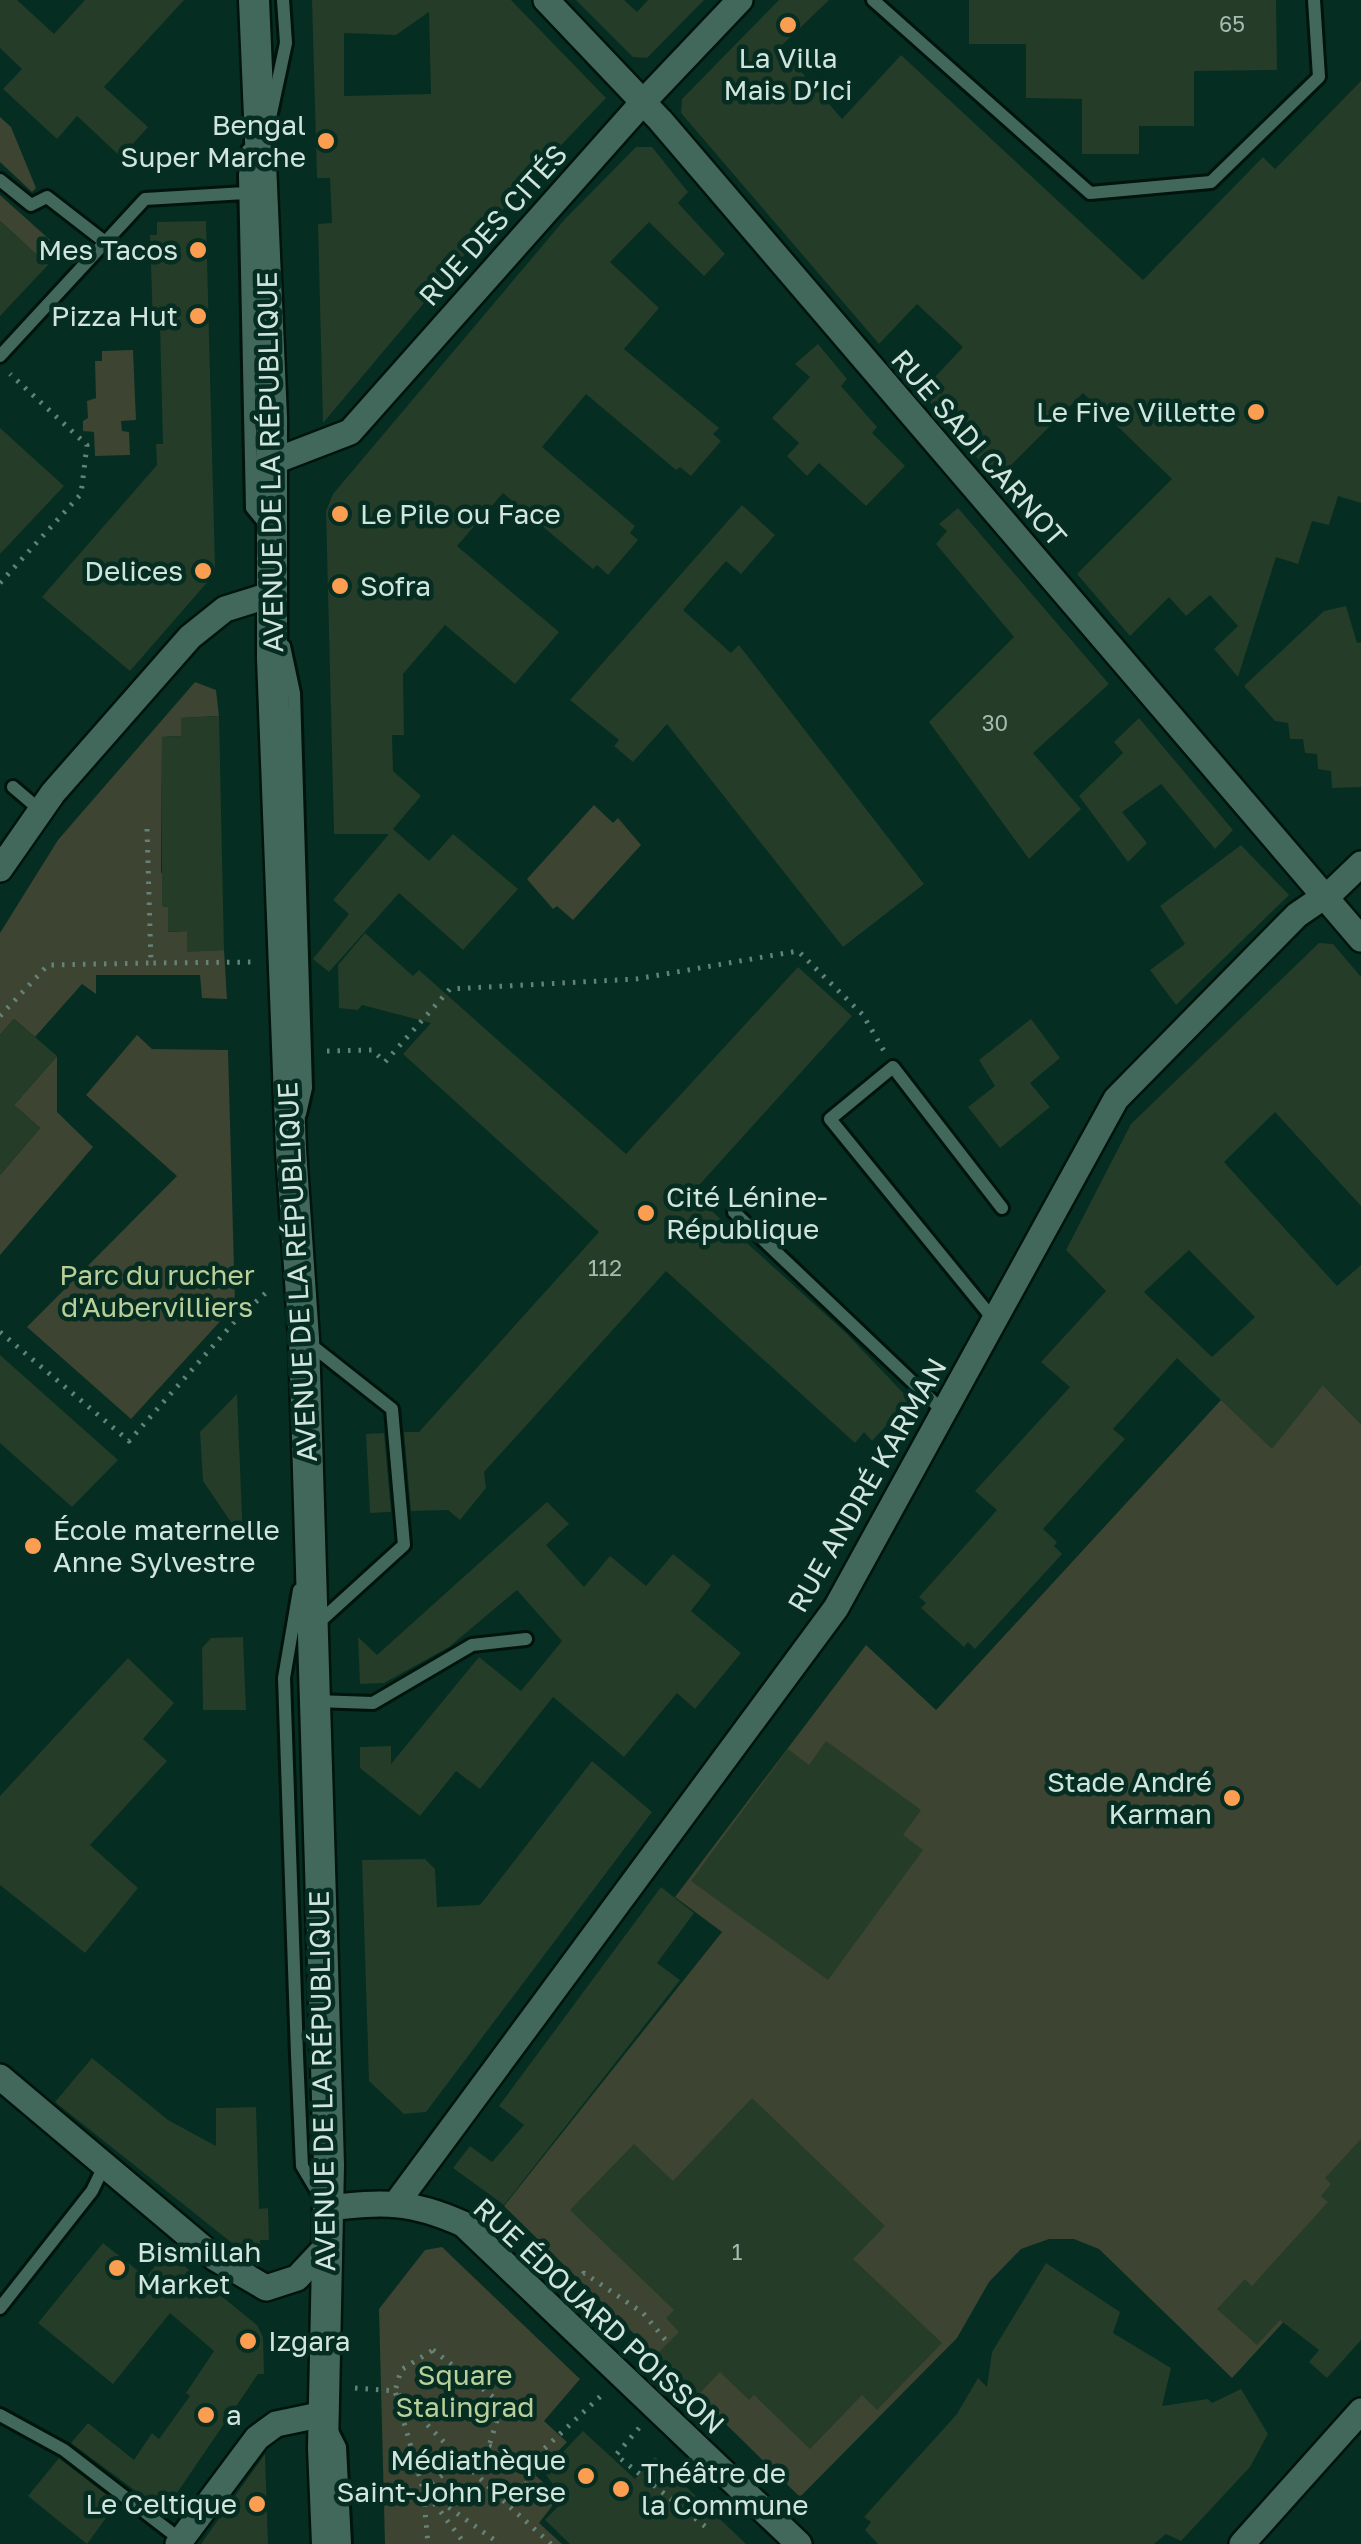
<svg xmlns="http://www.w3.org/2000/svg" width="1361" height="2544" viewBox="0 0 1361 2544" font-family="'Golos Text',sans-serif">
<rect width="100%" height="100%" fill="#052d22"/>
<!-- green -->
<path fill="#3d4431" d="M0 117 11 127 36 188 32 192 0 162Z
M0 195 50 240 37 255 0 221Z
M133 350 136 420 121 421 122 431 129 432 130 455 95 456 94 432 83 431V421L88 418 87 401 96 398 95 361H102V351Z
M195 682 216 690 219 716 181 718V736L162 737 161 872 168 885 162 886V906L168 907 169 932 187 931V951L224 950 227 999 202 998 200 975H96V994L82 984 35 1037 14 1019 0 1035V933L58 840Z
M594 805 613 823 618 818 641 845 573 920 557 906 553 909 527 879Z
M137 1035 152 1049 228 1050 235 1305 131 1419 27 1327 177 1176 86 1095Z
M57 1056V1112L93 1147 0 1255V1175L40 1128 14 1105Z
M1323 1385 1361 1424V2238L1232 2378 1099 2249 1074 2239H1049L1021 2249 989 2282 957 2338 800 2497 504 2206 722 1932 675 1897 866 1645 936 1710 1221 1400Z
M442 2247 580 2379 544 2421 567 2442 535 2475 559 2497 539 2523 562 2544H385L379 2309 425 2250Z"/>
<!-- building -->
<path fill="#243c28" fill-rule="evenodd" d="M0 0H17L54 34 85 0H184L104 87 148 127 121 157 77 116 57 139 3 89 22 69 0 48Z
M312 0H511L606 98 526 182 323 423 318 224 332 223 330 178H317ZM429 12 431 94 344 96V33L396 35Z
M576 0H624L637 12 648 0H704L647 58 633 57Z
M779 0H829L780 47 842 119 901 55 1143 280 1263 157 1275 169 1361 81V503L1338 496 1329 525 1312 521 1298 564 1276 557 1238 677 1214 649 1238 626 1210 595 1186 616 1169 597 1130 636 1077 574 1172 479 1083 393 996 480 921 392 963 347 917 304 879 344 681 113 682 99Z
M969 0H1276L1277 70 1194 71V126H1139V154H1082V99L1026 98V44H969Z
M636 147H652L688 192 678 203 725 254 704 276 649 222 610 262 659 308 624 349 719 428 713 434 721 441 691 476 680 467 676 470 586 394 542 447 635 526 630 533 638 540 608 575 597 565 593 569 503 493 457 546 559 632 515 684 445 625 403 674 404 735H392L393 771 421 796 393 829 429 861 453 834 518 889 463 950 399 893 329 972 313 959 349 914 333 900 389 834H334L326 511 333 494 565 219Z
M0 221 48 265 0 316Z
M206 221 215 566 211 578 130 671 42 597 157 465 156 444H163L160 326 153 327 150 235H157V222Z
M818 344 847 379 841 386 877 427 872 433 905 466 866 506 819 463 807 476 787 456 799 443 772 418 810 377 795 364Z
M0 428 64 486 0 554Z
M742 505 775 535 741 574 726 561 683 610 731 653 739 645 924 884 843 947 667 724 633 762 614 746 619 740 570 700Z
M958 508 1109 684 1033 753 1081 809 1029 859 929 722 1014 637 936 544 947 531 939 524Z
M1346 606 1357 643 1361 642V787L1332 788 1331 771 1318 769 1317 754 1305 753 1303 739H1290L1288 723 1275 721 1244 686 1324 611Z
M219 716 224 950 187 952V931L168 932V907L162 906V737L181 736V718Z
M1139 718 1233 830 1215 849 1161 784 1122 812 1147 843 1128 862 1079 796 1123 753 1114 742Z
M1241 845 1289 895 1176 1005 1150 970 1185 944 1160 906Z
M365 933 413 976 419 970 626 1154 798 967 852 1016 692 1193 846 1333 910 1400 872 1441 864 1432 855 1443 666 1271 484 1472 486 1488 460 1520 448 1510 411 1511 404 1432H419L599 1232 403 1054 431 1023 362 1005 358 1010 339 1008 338 965Z
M1319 943 1333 944 1361 977V1206L1275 1112 1224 1162 1337 1286 1361 1265V1424L1323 1385 1272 1449 1177 1358 1113 1429 1125 1439 1043 1529 1057 1542 1054 1546 1062 1554 975 1649 968 1642 964 1647 921 1608 926 1603 919 1597 997 1510 975 1491 1070 1387 1041 1362 1106 1291 1066 1250 1131 1124ZM1189 1250 1255 1317 1212 1357 1144 1292Z
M14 1019 57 1056 14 1105 40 1128 0 1175V1035Z
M1031 1019 1060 1058 1030 1083 1050 1107 1000 1148 968 1107 995 1086 979 1060Z
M0 1355 118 1460 72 1507 0 1443Z
M237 1394 243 1540 203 1481 200 1432Z
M384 1433 391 1512 370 1513 366 1434Z
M547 1502 569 1524 546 1545 584 1587 610 1556 646 1586 673 1554 711 1585 691 1611 741 1653 695 1709 677 1693 624 1757 553 1697 480 1789 456 1771 420 1816 360 1768V1747L391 1746V1764L479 1657 521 1691 562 1641 517 1590 449 1647 384 1683 360 1684 358 1637 377 1655Z
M243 1637 246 1710H203L202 1648 211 1638Z
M128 1658 174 1703 143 1739 167 1761 90 1845 138 1888 85 1953 0 1885V1796Z
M826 1741 921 1810 903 1835 923 1850 828 1980 691 1881 788 1749 809 1765Z
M592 1761 652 1812 426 2112 404 2114 369 2081 362 1860 425 1859 435 1869 437 1907 480 1905Z
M661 1887 694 1913 657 1963 680 1980 504 2205 453 2168 470 2146 492 2162 524 2125 499 2106Z
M92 2058 168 2120 216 2146V2108L256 2107 259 2209 268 2208 269 2240H260L262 2267 55 2102Z
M752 2098 885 2226 853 2259 942 2343 877 2410 862 2395 810 2449 754 2395 749 2400 720 2372 697 2396 655 2356 679 2332 666 2318 674 2310 570 2210 634 2144 673 2181Z
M1361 2139V2340L1327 2378 1309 2362 1319 2350 1280 2320 1257 2345 1217 2309 1245 2279 1252 2286 1328 2202 1321 2196 1331 2184 1325 2178Z
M103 2243 146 2277 167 2252 257 2325 263 2337 264 2374H258L164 2512 71 2443 88 2423 134 2460 152 2433 159 2439 190 2396 186 2393 214 2351 170 2313 113 2384 38 2323Z
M1046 2263 1120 2312 1113 2333 1171 2368 1162 2406 1208 2399 1212 2403 1241 2389 1268 2434 1250 2467 1181 2541 1166 2534 1154 2544H878L865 2530 871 2522 864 2517 957 2414 978 2378 987 2387 992 2352Z
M583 2431 635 2479 655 2457 746 2544H570L545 2520 564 2500 544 2472Z
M265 2454 268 2544H201L222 2514Z
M59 2458 117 2503 87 2544 28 2496Z"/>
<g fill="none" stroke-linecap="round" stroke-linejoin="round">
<defs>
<path id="lane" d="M873 0 1090 193 1211 182 1319 77 1314 0
M270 118 286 43 283 0
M248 150 245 175 252 508 266 525
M0 180 31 205 47 197 105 242
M0 356 145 199 245 193
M284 646 294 693 306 1088 300 1114
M13 787 40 810
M734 1212 944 1412
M994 1320 830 1119 893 1067 1002 1208
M306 1341 392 1409 404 1545 316 1625
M299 1590 284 1678 297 2055 302 2166 321 2198
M315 1701 373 1703 472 1645 526 1639
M0 2308 92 2191 105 2164
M0 2415 64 2450 181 2540
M331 2429 340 2447 345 2544"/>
<path id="street" d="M546 0 660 120 1361 939
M272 462 350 432 644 101 740 0
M0 869 53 793 190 637 225 609 273 594
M0 2077 215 2258 266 2288 297 2278 326 2247
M398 2201 836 1608 1116 1099 1297 915 1335 889 1361 864
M327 2208C384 2202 410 2200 463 2224L799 2544
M178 2544 257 2438 276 2424 324 2414
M1242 2544 1361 2411"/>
<path id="secondary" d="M254 0 272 418V658L291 1150 304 1339 329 2165 323 2448 327 2544"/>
</defs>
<!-- lane casing -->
<use href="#lane" stroke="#00140c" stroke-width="18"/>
<!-- street casing -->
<use href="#street" stroke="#00140c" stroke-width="30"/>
<!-- secondary casing -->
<use href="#secondary" stroke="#00140c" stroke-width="35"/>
<!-- path -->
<path stroke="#648279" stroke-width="5" stroke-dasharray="2.5 8" stroke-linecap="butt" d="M0 583 81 494 87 445 10 374
M147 829 151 963 256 962
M0 1016 48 965 151 963
M327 1051 372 1050 385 1062 450 989 636 979 798 951 863 1015 884 1051
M0 1332 129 1441 236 1320 271 1288
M568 2289 584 2273 643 2313 668 2343
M433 2350 502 2404 489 2446 462 2461 395 2391 401 2370Z
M355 2388 395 2391 423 2489 428 2544
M639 2428 616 2455 711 2531
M489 2446 532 2460
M423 2489 462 2461 510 2507
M423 2489 500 2544
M428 2495 465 2544
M551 2544 510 2507 525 2491 532 2460 604 2393"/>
<!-- lane -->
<use href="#lane" stroke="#42685b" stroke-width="12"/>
<!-- street -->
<use href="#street" stroke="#42685b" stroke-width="25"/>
<!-- secondary -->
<use href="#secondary" stroke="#42685b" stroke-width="30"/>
</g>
<!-- markers -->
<g fill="#fb9e51" stroke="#052d22" stroke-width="4">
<circle cx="788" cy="25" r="10"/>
<circle cx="326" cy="141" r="10"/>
<circle cx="198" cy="250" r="10"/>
<circle cx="198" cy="316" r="10"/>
<circle cx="1256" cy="412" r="10"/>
<circle cx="340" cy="514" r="10"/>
<circle cx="203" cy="571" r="10"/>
<circle cx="340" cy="586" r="10"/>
<circle cx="646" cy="1213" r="10"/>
<circle cx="33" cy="1546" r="10"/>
<circle cx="1232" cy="1798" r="10"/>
<circle cx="117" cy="2268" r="10"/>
<circle cx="248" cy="2341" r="10"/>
<circle cx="206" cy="2415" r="10"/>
<circle cx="586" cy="2476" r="10"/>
<circle cx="621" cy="2489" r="10"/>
<circle cx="257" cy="2504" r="10"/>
</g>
<g text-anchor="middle" stroke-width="9" stroke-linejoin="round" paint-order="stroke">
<!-- number labels -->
<g font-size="22" fill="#a6bbb0">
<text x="1232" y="32">65</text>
<text x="995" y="731">30</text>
<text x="605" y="1276">112</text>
<text x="737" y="2260">1</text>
</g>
<!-- poi labels -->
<g font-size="28" fill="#d1e5dd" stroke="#052d22" text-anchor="end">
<text x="788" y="68" text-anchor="middle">La Villa<tspan x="788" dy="32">Mais D’Ici</tspan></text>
<text x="306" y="135">Bengal<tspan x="306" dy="32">Super Marche</tspan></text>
<text x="178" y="260">Mes Tacos</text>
<text x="178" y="326">Pizza Hut</text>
<text x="1236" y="422">Le Five Villette</text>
<text x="360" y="524" text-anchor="start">Le Pile ou Face</text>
<text x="183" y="581">Delices</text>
<text x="360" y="596" text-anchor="start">Sofra</text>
<text x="666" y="1207" text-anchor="start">Cité Lénine-<tspan x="666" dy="32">République</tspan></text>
<text x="53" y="1540" text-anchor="start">École maternelle<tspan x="53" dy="32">Anne Sylvestre</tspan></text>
<text x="1212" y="1792">Stade André<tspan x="1212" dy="32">Karman</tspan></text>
<text x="137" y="2262" text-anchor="start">Bismillah<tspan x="137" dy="32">Market</tspan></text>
<text x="268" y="2351" text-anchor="start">Izgara</text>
<text x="226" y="2425" text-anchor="start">a</text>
<text x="566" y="2470">Médiathèque<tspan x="566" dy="32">Saint-John Perse</tspan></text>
<text x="641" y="2483" text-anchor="start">Théâtre de<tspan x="641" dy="32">la Commune</tspan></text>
<text x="237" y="2514">Le Celtique</text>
</g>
<!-- street labels -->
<g font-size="28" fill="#d1e5dd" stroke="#052d22">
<text transform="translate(493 225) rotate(-48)" y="10">RUE DES CITÉS</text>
<text transform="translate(979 448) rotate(49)" y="10">RUE SADI CARNOT</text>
<text transform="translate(270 462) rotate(-91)" y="10">AVENUE DE LA RÉPUBLIQUE</text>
<text transform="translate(297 1272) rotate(-93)" y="10">AVENUE DE LA RÉPUBLIQUE</text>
<text transform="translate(867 1485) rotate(-60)" y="10">RUE ANDRÉ KARMAN</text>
<text transform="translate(322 2081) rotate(-91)" y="10">AVENUE DE LA RÉPUBLIQUE</text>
<text transform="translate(599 2316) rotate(43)" y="10">RUE ÉDOUARD POISSON</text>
</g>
<!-- park labels -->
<g font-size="28" fill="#bacf99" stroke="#052d22">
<text x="157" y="1285">Parc du rucher<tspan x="157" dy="32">d'Aubervilliers</tspan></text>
<text x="465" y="2385">Square<tspan x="465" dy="32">Stalingrad</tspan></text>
</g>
</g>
</svg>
